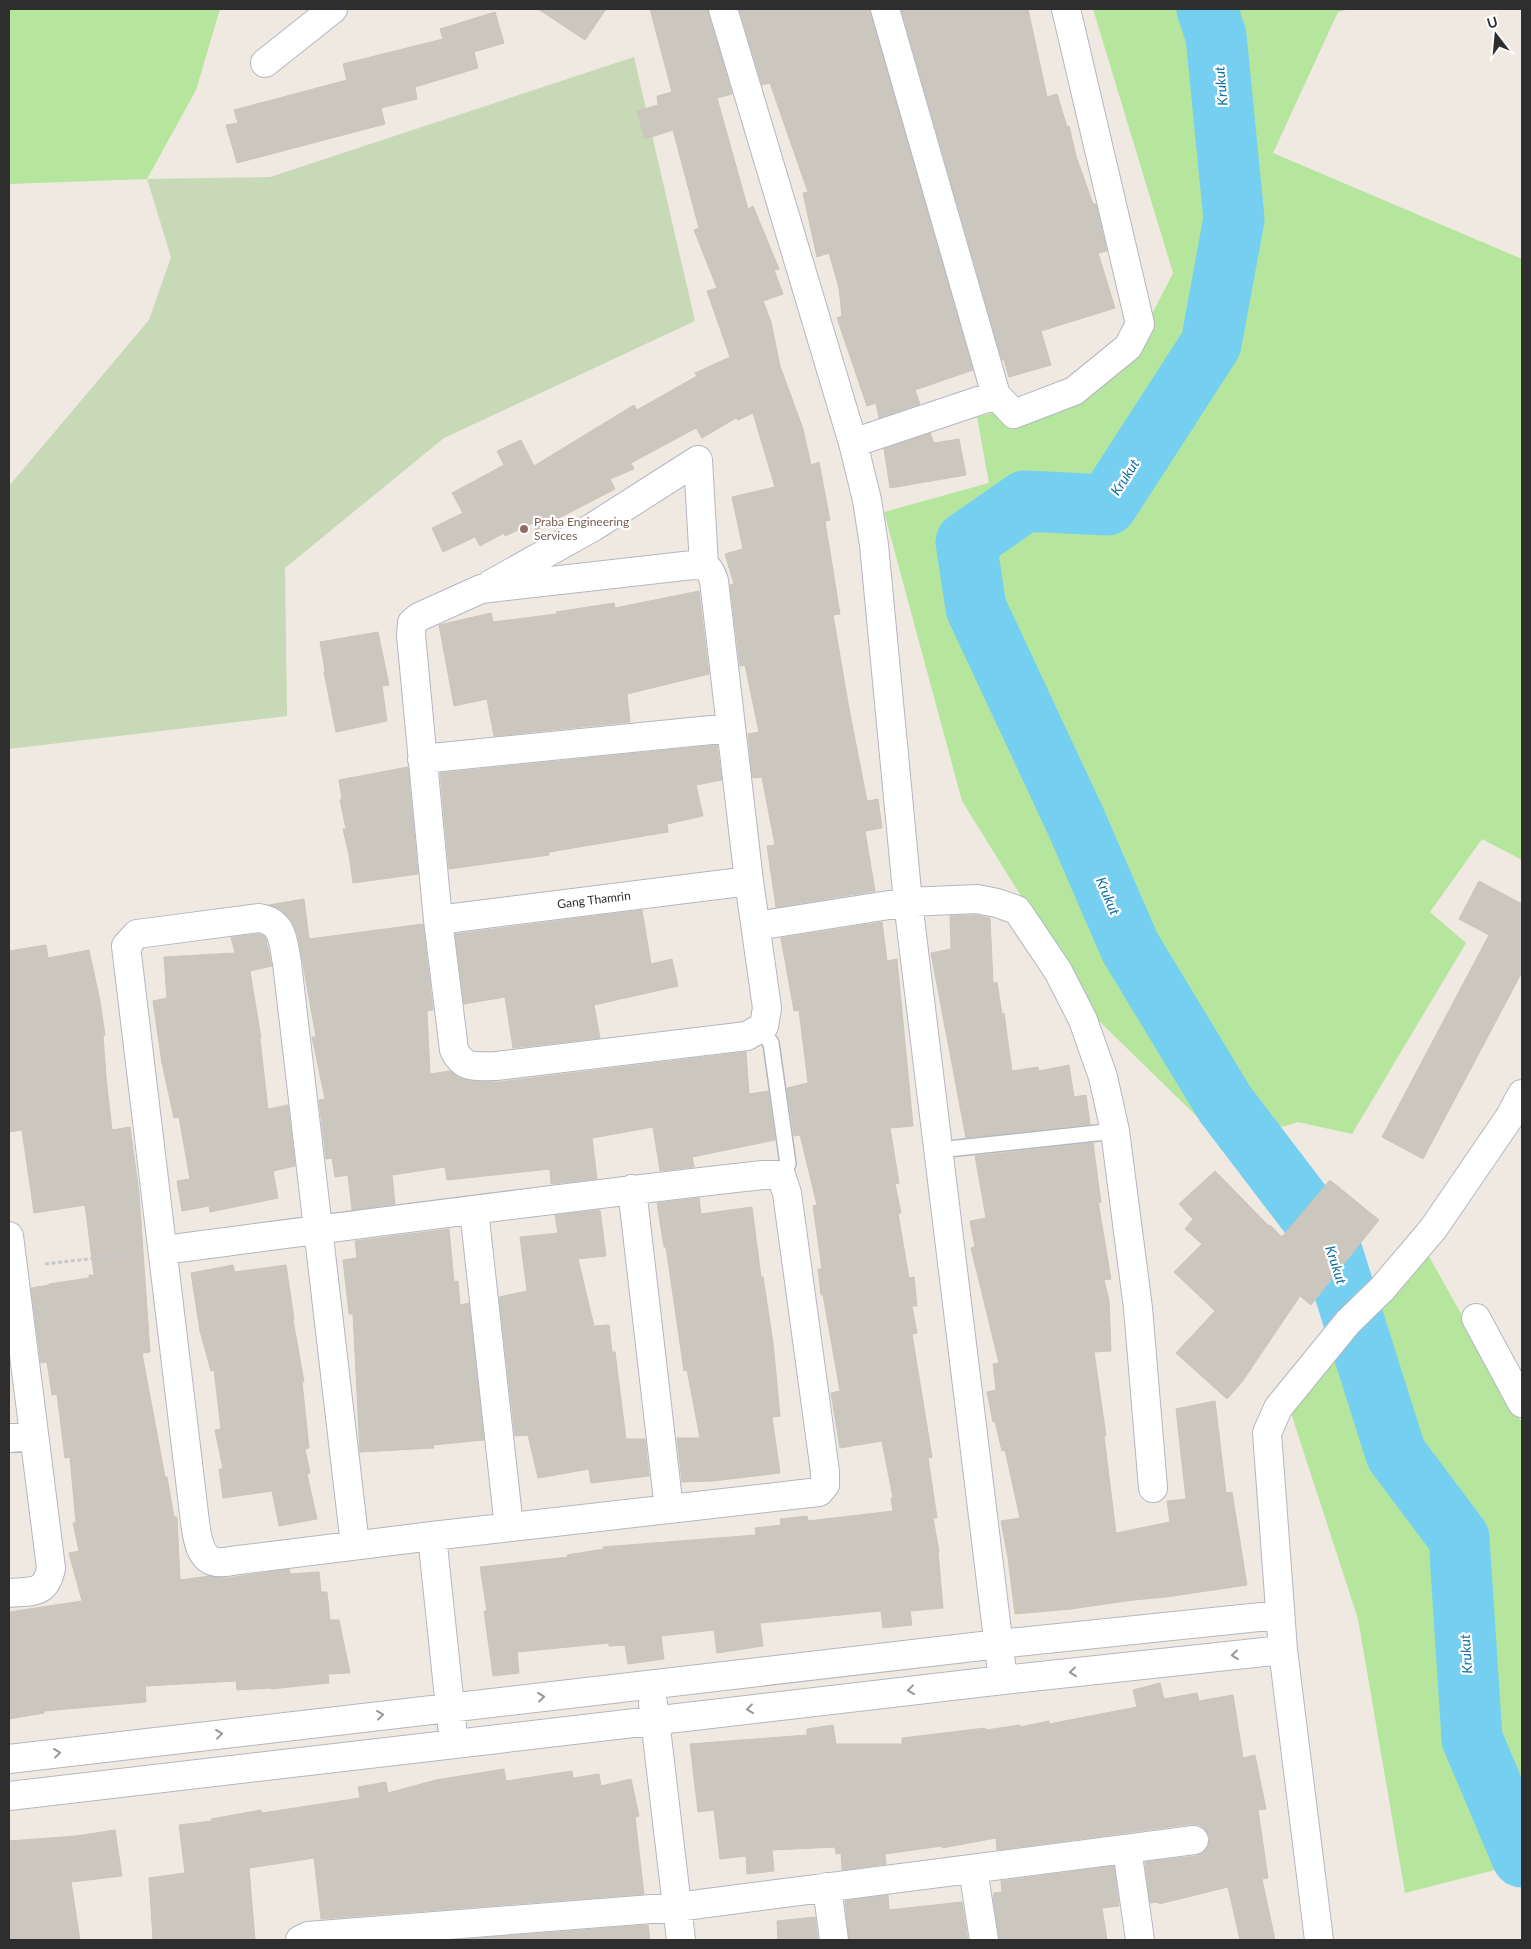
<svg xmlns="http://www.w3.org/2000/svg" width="1531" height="1949" viewBox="0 0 1531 1949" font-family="Lato,sans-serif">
<rect width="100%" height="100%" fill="#efe9e1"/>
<!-- green -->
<path fill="#b6e59e" d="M9 9H220L196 90 147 179 9 184Z
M1093 9H1350L1338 12 1273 153 1522 259V860L1482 839 1430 912 1466 943 1352 1134 1298 1122 1225 1144 1098 1020 962 801 884 512 989 483 977 417 1071 393 1133 351 1173 273Z
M1426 1251 1522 1423V1863L1405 1893 1358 1619 1290 1410Z"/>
<!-- cemetery -->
<path fill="#c8d9b8" d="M634 57 695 321 444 438 285 568 287 716 9 749V486L149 320 171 257 147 179 270 177Z"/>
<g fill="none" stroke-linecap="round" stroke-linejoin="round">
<!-- river -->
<path stroke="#75cff0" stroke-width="61" d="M1207 9 1216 36 1234 219 1211 344 1107 505 1025 501 966 542 976 608 1076 822 1130 947 1225 1104 1328 1239 1396 1454 1459 1538 1472 1739 1522 1857"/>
</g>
<!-- building -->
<path fill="#cbc7bf" stroke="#cbc5ba" d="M538 9H606L585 40Z
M650 9H708L732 94 717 98 748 209 753 206 779 269 774 270 783 294 763 301 771 322 780 366 803 429 811 465 819 462 830 520 825 521 840 614 833 615 848 703 867 801 878 799 882 828 865 831 875 891 776 907 767 846 775 845 762 777 753 778 752 775 748 734 759 732 745 665 740 666 730 585 734 584 725 554 743 549 732 497 775 487 753 413 738 420 736 418 702 438 696 428 631 463 634 469 610 479 615 489 536 530 533 523 505 536 504 533 480 546 475 537 443 552 432 528 463 513 452 493 504 465 497 451 521 440 534 466 634 405 637 410 697 376 695 373 730 357 707 291 717 288 694 230 699 228 673 130 645 139 637 111 658 105 657 96 672 92Z
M739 9H870L973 370 915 390 920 404 879 418 876 403 867 406 837 318 842 316 839 288 829 253 817 257 803 193 808 192 770 83 762 85Z
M901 9H1028L1047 97 1057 94 1067 127 1069 126 1076 156 1093 204H1096L1107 251 1098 253 1115 308 1041 331 1051 365 1009 377 1004 360H1002Z
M495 12 504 43 474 52 478 68 415 87 417 99 381 108 385 124 237 163 226 125 238 123 234 110 347 80 343 64 443 39 440 29Z
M930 433 934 443 959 439 966 475 890 488 884 449Z
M699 591 709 674 627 694 630 722 494 736 487 699 454 706 439 625 491 613 493 622 557 614 556 612 614 603 615 608Z
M378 632 389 685 382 686 387 721 336 732 324 672 325 671 320 642Z
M717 745 722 780 696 785 703 816 667 824 668 832 549 852V855L449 869 440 773Z
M408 767 418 874 353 883 349 855 343 829H346L340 800 342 799 339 780Z
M1479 881 1522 904V972L1423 1159 1382 1137 1489 935 1459 919Z
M304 899 309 939 423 924 433 1010 427 1011 430 1074 450 1071 458 1077 469 1081 498 1082 746 1052 749 1094 768 1091 775 1140 692 1157 694 1167 660 1171 653 1127 592 1138 597 1179 551 1184 550 1169 447 1180 445 1167 392 1175 395 1204 352 1210 348 1175 335 1177 332 1158 326 1159 319 1100 325 1099 312 1037H316L298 936 289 918 281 910 269 905Z
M642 910 651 964 672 959 678 986 594 1005 600 1038 513 1048 505 997 464 1004 455 934Z
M976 915 990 918 993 983 997 982 1002 1014 1004 1013 1012 1071 1038 1067 1039 1071 1069 1065 1074 1097 1086 1095 1090 1124 966 1138 931 953 951 949 950 916Z
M882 922 887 961 897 959 913 1126 890 1128 899 1183 895 1184 901 1213H898L909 1278 914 1277 917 1306H912L917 1333 912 1334 932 1457 928 1458 937 1518H933L939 1551H938L943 1608 910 1611 912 1625 883 1628 881 1611 760 1623 763 1646 717 1653 714 1630 661 1636 664 1659 628 1664 625 1645 609 1646V1643L517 1652 519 1673 493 1676 484 1611H487L480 1567 568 1557 567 1555 604 1549 603 1547 756 1535 755 1528 781 1525 780 1519 807 1516 808 1521 893 1511 891 1498H893L882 1441 840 1448 831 1393 840 1391 823 1295H821L818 1269H822L813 1206 817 1205 800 1135 794 1136 787 1088 808 1083 799 1010 794 1011 781 938Z
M258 934 264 936 266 940 272 966 250 971 261 1038 260 1039 268 1109 288 1105 295 1166 273 1171 278 1198 210 1212 209 1206 182 1211 177 1181 190 1179 179 1117 174 1118 162 1063 153 1001 167 998 164 957 235 953 231 937Z
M46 945 48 958 89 950 100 1001 105 1035H103L106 1077 112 1130 130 1127 139 1193 150 1352 142 1353 165 1477H167L174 1517H177L180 1580 210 1576 227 1578 289 1569 290 1574 319 1572 321 1592H327L330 1620H339L350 1673 328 1674 329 1683 271 1689V1688L237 1690 236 1681 145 1686 146 1702 44 1711V1713L9 1719V1612L82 1601 69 1553 79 1551 73 1523H76L70 1457 65 1458 57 1394 52 1395 47 1362 41 1363 31 1288 49 1285V1284L89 1278V1275H94L85 1205 34 1213 22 1130 9 1132V951Z
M1093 1143 1101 1203 1098 1201 1111 1279 1104 1280 1109 1300 1111 1351 1094 1352 1106 1436H1104L1116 1533 1170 1522 1167 1501 1186 1499 1176 1409 1215 1401 1226 1493 1232 1492 1247 1585 1166 1597 1133 1600 1071 1609 1015 1614 1008 1558 1001 1521 1020 1518 1005 1450 1002 1451 995 1421 993 1422 987 1392 996 1390 993 1364 999 1363 971 1248 975 1247 970 1221 986 1218 975 1156Z
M1215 1171 1269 1226 1270 1225 1282 1237 1330 1180 1379 1220 1311 1305 1300 1296 1242 1382 1227 1399 1176 1353 1215 1311 1174 1272 1202 1244 1185 1229 1193 1219 1179 1204Z
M699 1198 701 1214 752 1207 761 1277H763L773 1343 780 1416 772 1417 780 1473 713 1481 682 1482 677 1438H700L687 1370 684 1371 666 1247H664L657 1203Z
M600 1210 606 1256 578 1259 594 1326 609 1325 612 1352H615L626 1439H645L649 1476 591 1483 589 1469 538 1478 528 1435 515 1436 499 1297 527 1291 520 1237 558 1233 555 1215Z
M449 1229 454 1282 458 1281 460 1305 469 1303 484 1440 433 1445 434 1448 360 1452 353 1314H349L343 1260 357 1258 355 1241Z
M233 1265 235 1272 286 1265 294 1319 293 1320 304 1382H302L309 1448 305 1449 310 1473 307 1474 317 1519 279 1526 272 1491 223 1498 219 1469H223L215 1430 221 1429 214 1370 211 1371 200 1331 191 1273Z
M1160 1683 1164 1699 1197 1693 1199 1701 1233 1695 1243 1758 1255 1755 1266 1809 1258 1810 1268 1878 1262 1879 1275 1940H1240L1228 1887 1159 1904V1902L1150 1903 1145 1862 1196 1856 1203 1853 1208 1846 1210 1838 1206 1830 1200 1825 1192 1824 997 1850 996 1838 942 1848V1846L885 1854 886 1864 842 1870 841 1853 836 1854 835 1847 772 1850 774 1871 747 1874 746 1856 720 1859 714 1810 698 1812 690 1744 807 1735V1729L833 1725 836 1744H902V1738L985 1728 986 1730 1020 1725V1727L1049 1721V1724L1137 1707 1133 1690Z
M504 1769 506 1781 572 1771 573 1778 599 1774 601 1786 631 1779 639 1816 635 1817 644 1894 321 1919 314 1858 249 1868 255 1940H153L149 1878 185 1873 179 1825 212 1821 211 1819 261 1810 262 1813 360 1798 358 1787 386 1782 388 1793 436 1780Z
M115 1830 122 1876 71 1882 80 1940H9V1841L76 1836Z
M1114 1866 1119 1906 1102 1908 1107 1940H999L993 1898 994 1893 1002 1892 1001 1881Z
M888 1895 889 1910 962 1902 968 1940H849L845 1901Z
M815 1917 818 1940H778L777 1921Z
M648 1925 650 1940H453Z"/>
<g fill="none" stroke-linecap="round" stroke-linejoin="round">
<defs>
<path id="service" d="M759 1029 771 1043 788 1164 781 1175
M939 1150 1115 1131"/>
<path id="minor" d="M723 9 853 443 867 500 874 545 908 902 1003 1680
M885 9 996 395 1014 414 1074 391 1128 347 1140 324 1066 9
M265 63 333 9
M853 443 996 395
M693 565C707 565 710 568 714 581L749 881 767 1008 764 1026 747 1036 496 1066C476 1066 464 1070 454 1050L438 920 411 635 412 623 419 617 481 589Z
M491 584 593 527 698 460 704 565
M422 759 731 728
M438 920 749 881
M756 926 908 902 977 899 997 903 1017 910 1058 971 1083 1020 1103 1077 1115 1131 1138 1308 1153 1488
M632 1189 669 1509
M474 1210 509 1527
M9 1236 51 1568C46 1595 32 1591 9 1593
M164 1250C363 1224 563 1197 763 1175H781L787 1193 825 1472V1485L819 1492 432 1536 238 1560C231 1561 224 1563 217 1562 199 1560 197 1536 195 1522L126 946 137 934 259 918C284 922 283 942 287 963L355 1545
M1476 1318 1522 1403
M9 1438 34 1436
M432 1536 452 1726
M653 1703 681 1940
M9 1759 999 1644 1279 1615
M9 1796 1003 1680 1283 1650
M1127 1849 1140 1940
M973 1869 984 1940
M827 1887 834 1940
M300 1940 308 1936 677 1907 1194 1840
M1319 1940 1283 1650 1267 1433 1278 1408 1348 1322 1382 1289 1433 1229 1509 1118 1522 1094"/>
</defs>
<!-- service casing -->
<use href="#service" stroke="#b4b7c1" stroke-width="18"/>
<!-- minor casing -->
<use href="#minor" stroke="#b4b7c1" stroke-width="30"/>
<!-- path -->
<path stroke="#c9c9c9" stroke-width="3" stroke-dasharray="4 2.5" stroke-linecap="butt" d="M45 1264 131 1254"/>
<!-- service -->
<use href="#service" stroke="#fff" stroke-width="15"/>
<!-- minor -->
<use href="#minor" stroke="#fff" stroke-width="28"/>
</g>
<!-- one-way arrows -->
<defs><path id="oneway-chevron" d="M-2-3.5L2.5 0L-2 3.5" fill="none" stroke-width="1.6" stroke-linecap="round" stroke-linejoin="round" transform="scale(1.25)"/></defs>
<g stroke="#969696">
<use href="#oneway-chevron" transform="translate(1235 1655) rotate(174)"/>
<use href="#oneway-chevron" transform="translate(1073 1672) rotate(174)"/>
<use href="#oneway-chevron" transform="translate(911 1690) rotate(173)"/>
<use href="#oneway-chevron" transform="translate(541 1697) rotate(-6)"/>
<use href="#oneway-chevron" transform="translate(750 1709) rotate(173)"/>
<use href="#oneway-chevron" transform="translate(380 1715) rotate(-7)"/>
<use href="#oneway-chevron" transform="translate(219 1734) rotate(-7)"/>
<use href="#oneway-chevron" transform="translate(57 1753) rotate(-7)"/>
</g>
<!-- markers -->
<circle fill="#8d6e63" stroke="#fff" stroke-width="2" cx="524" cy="529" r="5"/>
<g text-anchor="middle" stroke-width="4.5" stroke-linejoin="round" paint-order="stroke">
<!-- education labels -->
<g font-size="12" fill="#785e54" stroke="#fff" text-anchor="start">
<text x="534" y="526">Praba Engineering<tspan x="534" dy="14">Services</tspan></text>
</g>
<!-- street labels -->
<g font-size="12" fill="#2e2e2e" stroke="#fff">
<text transform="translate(594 900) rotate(-7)" y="4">Gang Thamrin</text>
</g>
<!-- water labels -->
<g font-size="14" font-style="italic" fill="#0d6fa3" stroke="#fff">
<text transform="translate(1221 86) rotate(-95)" y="5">Krukut</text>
<text transform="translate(1125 477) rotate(-57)" y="5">Krukut</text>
<text transform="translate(1108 896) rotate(67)" y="5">Krukut</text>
<text transform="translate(1336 1265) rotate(72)" y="5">Krukut</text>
<text transform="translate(1466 1654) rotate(-94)" y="5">Krukut</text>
</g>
</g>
<!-- border -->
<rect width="1531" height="1949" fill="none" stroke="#2e2e2e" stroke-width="20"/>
<!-- north arrow -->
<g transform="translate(1496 35) rotate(344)" stroke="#ffffff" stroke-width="4" paint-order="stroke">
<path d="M0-4L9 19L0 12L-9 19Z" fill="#2e2e2e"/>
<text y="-8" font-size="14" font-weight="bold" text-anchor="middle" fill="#2e2e2e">U</text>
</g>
</svg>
